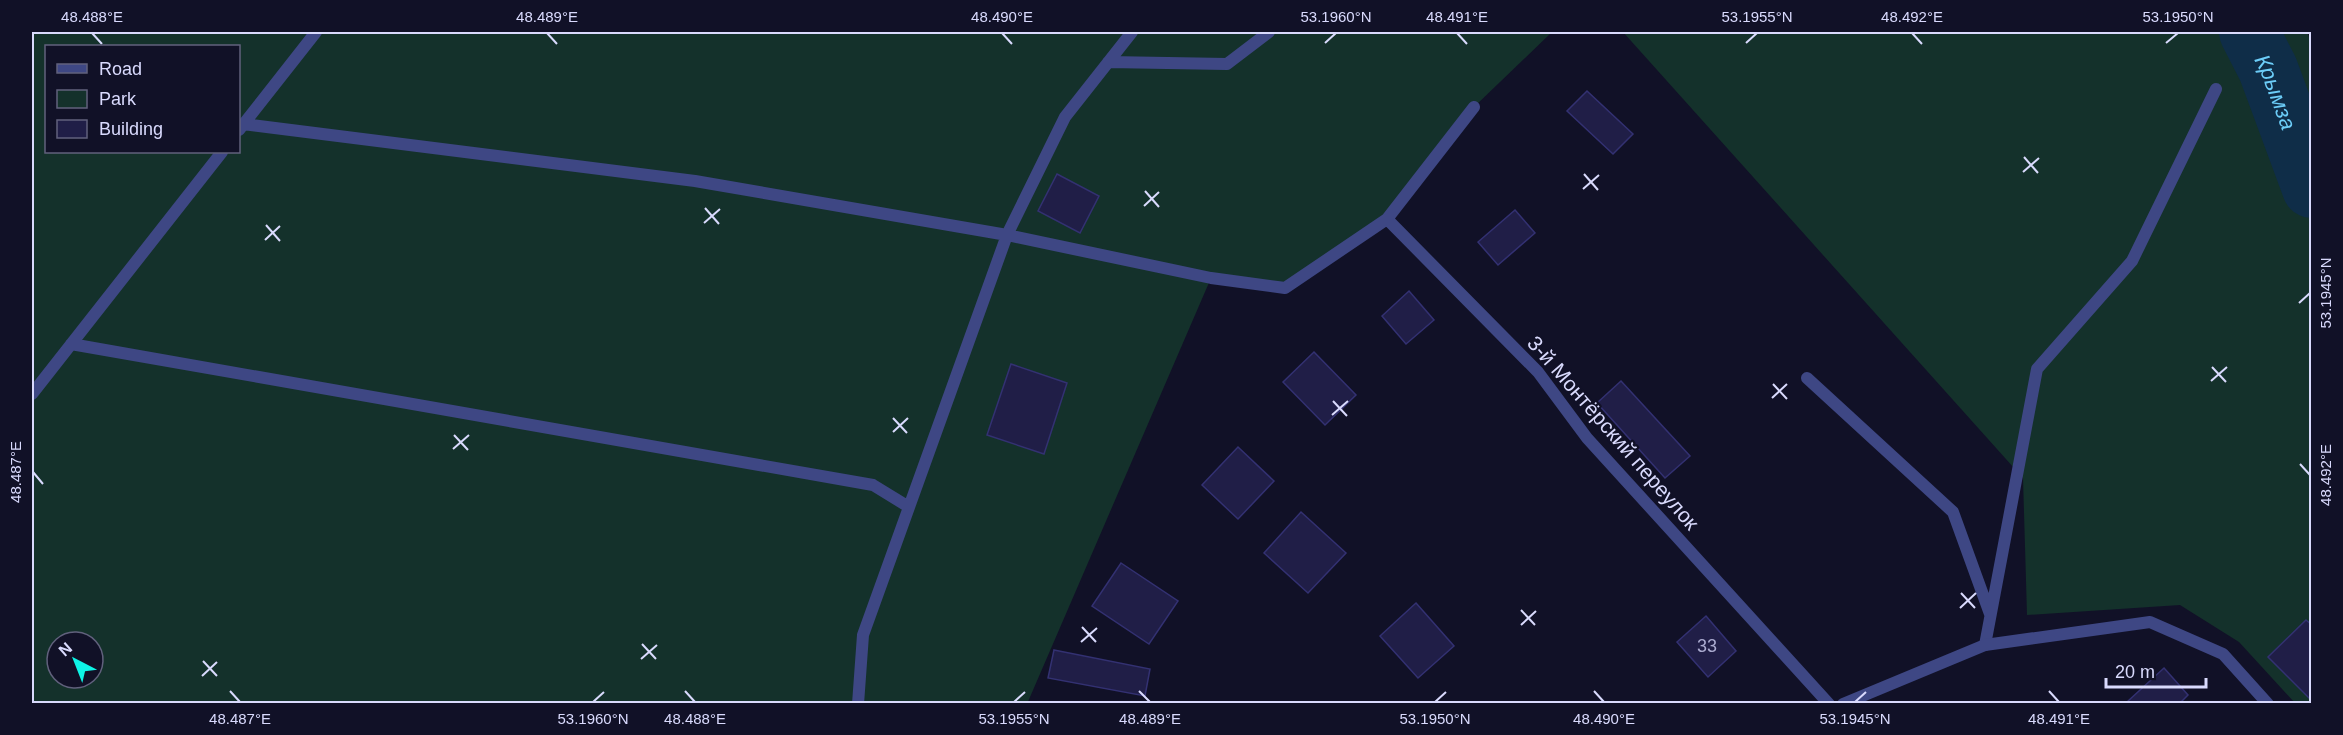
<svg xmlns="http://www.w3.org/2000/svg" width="2343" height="735" viewBox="0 0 2343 735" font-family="Arial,sans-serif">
<rect width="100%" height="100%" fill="#111127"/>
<!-- green -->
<path fill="#14312b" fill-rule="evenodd" d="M32 32H1552L1474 107 1387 219 1285 288 1211 278 1027 704 32 703ZM46 46H238V152H46ZM57 642H93V678H57Z
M1623 32H2307L2312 45 2311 703H2295L2239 642 2180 605 2027 615 2023 478Z"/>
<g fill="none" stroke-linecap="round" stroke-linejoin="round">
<!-- river -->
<path stroke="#0f2d48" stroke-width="60" id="s1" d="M2249 32 2268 69 2312 188"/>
</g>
<!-- building -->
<path fill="#201e47" stroke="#333172" stroke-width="1.5" d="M1587 91 1633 134 1613 154 1567 111Z
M1057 174 1099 196 1080 233 1038 211Z
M1515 210 1535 233 1498 265 1478 242Z
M1409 291 1434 320 1406 344 1382 316Z
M1314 352 1356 395 1325 425 1283 382Z
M1011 364 1067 383 1044 454 987 435Z
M1621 381 1690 456 1665 478 1597 403Z
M1238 447 1274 481 1238 519 1202 485Z
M1301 512 1346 553 1308 593 1264 553Z
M1121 563 1178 601 1149 644 1092 606Z
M1416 603 1454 646 1418 678 1380 636Z
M1706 616 1736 651 1708 677 1677 642Z
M2306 620 2312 625V701L2268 657Z
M1054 650 1150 669 1145 696 1048 678Z
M2164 668 2188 695 2179 704H2129L2127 702Z"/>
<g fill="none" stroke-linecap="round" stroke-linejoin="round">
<!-- lane -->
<path stroke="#3e4784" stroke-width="12" d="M1108 62 1227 64 1269 32
M243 124 695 181 1007 235 1211 278 1285 288 1387 219 1474 107
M239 130 316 32
M1387 219 1538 372 1587 438 1829 704
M71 344 873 485 909 507
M1807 378 1953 512 1990 614
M32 394 222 152
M1985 645 2037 369 2132 261 2216 89
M858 704 863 635 1007 235 1065 117 1132 32"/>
<!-- street -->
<path stroke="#3e4784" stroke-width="12" d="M1843 704 1985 645 2150 622 2223 654 2268 704"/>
</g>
<!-- ticks -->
<path fill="none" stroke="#d9dafd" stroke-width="2" d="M92 33 102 44M547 33 557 44M1002 33 1012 44M1457 33 1467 44M1912 33 1922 44M1325 43 1336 33M1746 43 1757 33M2166 43 2178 33M2024 157 2038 173M2023 172 2039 158M1584 174 1598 190M1583 189 1599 175M1145 191 1159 207M1144 206 1159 192M705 208 719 224M704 223 720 209M266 225 280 241M265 240 280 226M2299 303 2310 293M2212 367 2226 382M2211 381 2227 367M1773 384 1787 399M1772 398 1787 384M1333 401 1347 416M1332 415 1348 401M893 418 907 433M893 432 908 418M454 435 468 450M453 449 469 435M2300 464 2310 475M33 472 43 484M1961 593 1975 608M1960 608 1976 593M1521 610 1535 625M1521 625 1536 611M1082 627 1096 642M1081 642 1097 628M642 644 656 659M641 659 657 645M203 661 217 676M202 676 217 662M230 691 240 702M685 691 695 702M1139 691 1150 702M1594 691 1604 702M2049 691 2059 702M593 702 604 692M1014 702 1025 692M1435 702 1446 692M1855 702 1866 692"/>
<g text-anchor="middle" stroke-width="4.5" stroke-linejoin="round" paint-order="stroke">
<!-- number labels -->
<g font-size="18" fill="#ababd0">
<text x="1707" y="652">33</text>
</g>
<!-- street labels -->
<g font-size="21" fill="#d9dafd" stroke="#111127">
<text transform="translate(1613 433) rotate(49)" y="7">3-й Монтёрский переулок</text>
</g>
<!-- water labels -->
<g font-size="22" font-style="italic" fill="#6ccdf8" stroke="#111127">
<text dy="8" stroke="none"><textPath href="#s1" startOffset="66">Крымза</textPath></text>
</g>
</g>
<!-- border -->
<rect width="2343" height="735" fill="none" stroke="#111127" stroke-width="66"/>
<!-- legend -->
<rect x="45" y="45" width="195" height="108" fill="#111127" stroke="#61617d" stroke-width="1.5"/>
<rect x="57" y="64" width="30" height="9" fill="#3e4784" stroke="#61617d" stroke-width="1.5"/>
<text x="99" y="75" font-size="18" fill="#d9dafd">Road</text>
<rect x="57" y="90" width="30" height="18" fill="#14312b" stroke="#61617d" stroke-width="1.5"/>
<text x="99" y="105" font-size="18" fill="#d9dafd">Park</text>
<rect x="57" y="120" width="30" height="18" fill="#201e47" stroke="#61617d" stroke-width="1.5"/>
<text x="99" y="135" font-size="18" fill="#d9dafd">Building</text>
<!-- north arrow -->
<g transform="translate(75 660) rotate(318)"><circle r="28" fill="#111127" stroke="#61617d" stroke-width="1.5"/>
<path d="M0-4.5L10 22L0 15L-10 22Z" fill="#0ef4e6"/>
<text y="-9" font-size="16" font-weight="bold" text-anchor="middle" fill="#d9dafd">N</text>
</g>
<!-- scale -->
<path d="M2106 678v9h100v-9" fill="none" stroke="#d9dafd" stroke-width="3"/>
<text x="2115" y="678" font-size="18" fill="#d9dafd" stroke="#111127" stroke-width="4.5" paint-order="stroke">20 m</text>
<rect x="33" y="33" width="2277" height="669" fill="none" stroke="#d9dafd" stroke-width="2"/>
<g font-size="15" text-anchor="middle" fill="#d9dafd">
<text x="92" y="22">48.488°E</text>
<text x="547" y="22">48.489°E</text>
<text x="1002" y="22">48.490°E</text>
<text x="1336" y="22">53.1960°N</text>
<text x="1457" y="22">48.491°E</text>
<text x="1757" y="22">53.1955°N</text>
<text x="1912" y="22">48.492°E</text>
<text x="2178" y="22">53.1950°N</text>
<text transform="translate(2326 293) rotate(-90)" y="5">53.1945°N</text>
<text transform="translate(16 472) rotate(-90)" y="5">48.487°E</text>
<text transform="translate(2326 475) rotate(-90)" y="5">48.492°E</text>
<text x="240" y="724">48.487°E</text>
<text x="593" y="724">53.1960°N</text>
<text x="695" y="724">48.488°E</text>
<text x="1014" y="724">53.1955°N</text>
<text x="1150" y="724">48.489°E</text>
<text x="1435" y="724">53.1950°N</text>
<text x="1604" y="724">48.490°E</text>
<text x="1855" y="724">53.1945°N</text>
<text x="2059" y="724">48.491°E</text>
</g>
</svg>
